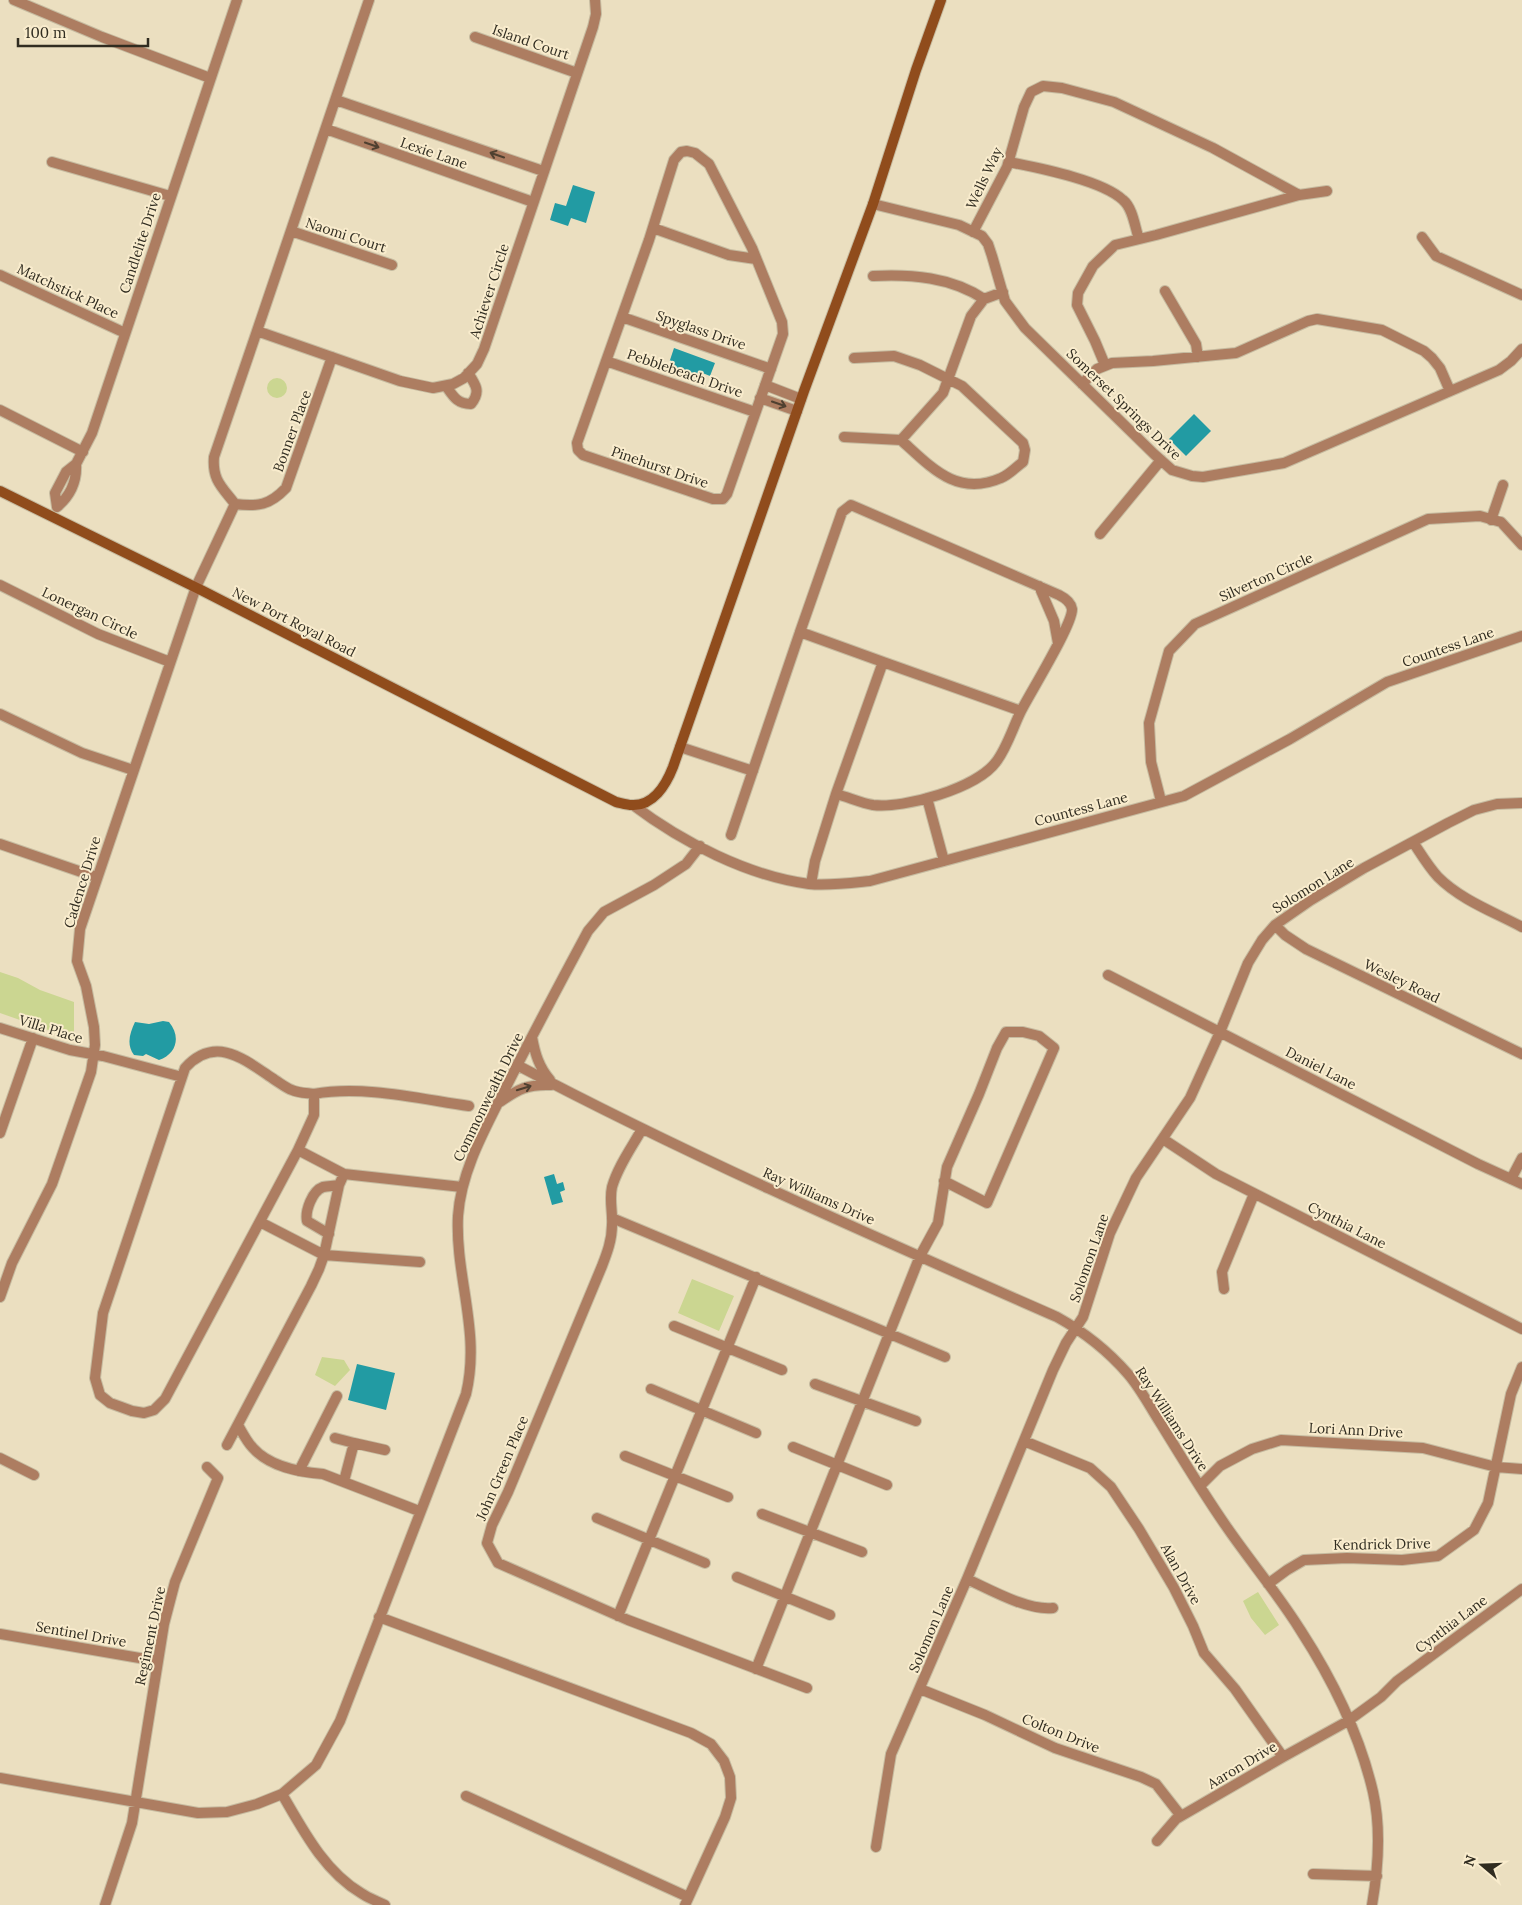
<svg xmlns="http://www.w3.org/2000/svg" width="1522" height="1905" viewBox="0 0 1522 1905" font-family="Lora,serif">
<rect width="100%" height="100%" fill="#ebdfc0"/>
<!-- green -->
<path fill="#cbd691" d="M267 388a10 10 0 1 1 20 0a10 10 0 1 1-20 0Z
M0 972 18 978 40 990 74 1002V1039L0 1013Z
M692 1279 734 1296 719 1331 678 1313Z
M322 1357 344 1360 350 1370 335 1386 315 1375Z
M1258 1592 1279 1625 1265 1635 1251 1618 1243 1601Z"/>
<!-- water -->
<path fill="#229ba3" d="M573 185 595 192 586 223 571 218 568 226 550 220 555 203 566 206Z
M674 348 715 363 710 376 700 372 697 379 667 369Z
M1194 414 1211 431 1186 456 1169 439Z
M163 1021 169 1022C181 1036 177 1054 159 1060L146 1054 143 1056 134 1055C126 1044 130 1033 135 1022L149 1024Z
M554 1174 557 1184 563 1182 565 1190 560 1192 563 1202 552 1205 544 1177Z
M357 1364 395 1373 386 1410 348 1400Z"/>
<g fill="none" stroke-linecap="round" stroke-linejoin="round">
<defs>
<path id="street" d="M14 0 102 37 210 78
M369 0 257 331 400 381 433 388 453 384 464 378 477 364 484 349 593 27 596 14 595 0
M475 37 577 73
M336 100 543 171
M326 129 533 202
M687 151 695 153 709 164 752 248 782 322 783 334 727 494 723 499H713L583 455 578 450 577 443 649 240 674 160 681 152Z
M52 162 170 196
M1009 162C1038 168 1102 180 1123 200 1133 208 1135 228 1139 239
M873 204 959 225 982 236 988 244 992 256 1005 301 1025 328 1154 454 1172 470 1192 476 1203 477 1284 463 1499 370 1511 361 1522 349
M653 228 729 255 756 259
M291 231 392 265
M973 232 1007 167 1024 107 1031 92 1043 86 1062 88 1114 102 1213 148 1299 195
M1422 237 1436 256 1522 295
M0 275 125 333
M873 276C911 274 951 277 984 299L1003 292
M1165 291 1196 344 1198 357
M622 317 771 369
M854 358 894 356 920 365 962 386 1023 443 1025 450 1023 462C1016 467 1009 475 1001 478 957 497 932 468 901 440
M606 361 755 412
M1105 365 1095 341 1077 305 1078 293 1093 266 1115 245 1156 235 1299 195 1327 191
M1082 384 1097 369 1112 363 1153 361 1236 353 1308 321 1317 319 1382 330 1424 351 1432 358 1440 368 1450 391
M765 385 801 399
M446 386C453 396 457 404 471 404 481 392 476 385 468 373
M760 398 797 411
M0 410 83 452
M844 437 901 440
M901 440 943 393 971 316 984 299
M76 464C77 481 70 496 57 507L55 493 66 472 76 464 92 433 237 0
M235 504C258 507 270 505 286 488L332 357
M1491 520 1503 485
M1100 534 1161 460
M0 585 98 634 170 662
M1039 586 1054 621 1058 643
M800 632 842 512 851 505 1059 595C1065 598 1071 602 1072 609 1073 624 1030 693 1021 711
M0 714 82 753 133 770
M680 747 753 771
M836 794C848 797 861 803 873 805 904 809 977 788 996 762 1007 748 1013 727 1021 711L883 662
M927 798 944 861
M1161 801 1151 762 1149 723 1169 651 1195 624 1428 519 1480 516 1501 522 1522 545
M633 805C682 842 748 876 809 884 829 886 851 883 870 881L1184 796 1290 739 1387 682 1522 636
M731 835 800 632 883 662 836 794 815 861 811 884
M1413 842C1421 854 1428 866 1438 877 1461 900 1494 912 1522 927
M0 844 96 877
M1275 925 1285 935 1306 949 1522 1054
M1108 975 1478 1164 1522 1184
M0 1028 70 1050 103 1056 182 1077
M532 1037C535 1054 539 1067 550 1080
M517 1065C693 1158 875 1237 1057 1317 1084 1332 1108 1351 1128 1374 1141 1389 1150 1407 1161 1424 1182 1458 1203 1493 1226 1526 1250 1561 1278 1594 1301 1631 1332 1679 1360 1736 1373 1792 1381 1827 1378 1870 1372 1905
M500 1102C518 1089 528 1084 551 1085
M642 1129C632 1147 618 1166 612 1187 609 1200 613 1213 612 1225 612 1240 607 1253 602 1266L508 1492 492 1525 487 1543 498 1563 628 1620 807 1688
M0 1133 33 1038
M1163 1139 1216 1174 1522 1329
M298 1150 165 1399 154 1410 144 1413 132 1411 110 1403 100 1395 95 1378 103 1313 185 1068C216 1034 245 1060 275 1080 280 1083 286 1088 292 1090 298 1093 307 1093 314 1094
M1511 1179 1522 1158
M462 1187 344 1174 298 1150 314 1115V1094C363 1085 420 1099 469 1106
M612 1218 945 1357
M260 1222 324 1255 339 1185 344 1174
M329 1234 307 1221C305 1211 312 1191 323 1187 328 1186 334 1186 339 1185
M1224 1289 1222 1272 1254 1194
M0 1297 12 1263 52 1184 91 1072 95 1045 94 1027 86 986 77 961 80 929 196 587 235 504C222 487 212 480 214 457L257 331
M674 1326 782 1370
M815 1384 916 1421
M651 1389 756 1433
M238 1425C242 1432 247 1442 253 1448 270 1467 299 1472 323 1474L419 1511
M335 1438 354 1443
M1024 1441 1090 1468 1111 1487 1139 1529 1174 1588 1193 1626 1204 1653 1235 1689 1283 1757
M227 1445 311 1286 319 1269 324 1255 420 1262
M793 1447 887 1485
M625 1456 728 1497
M0 1458 34 1475
M299 1471 337 1396
M344 1481 354 1443 385 1450
M1200 1486 1220 1466 1252 1449 1281 1440 1423 1448 1496 1467 1522 1469
M762 1514 862 1552
M597 1518 705 1563
M737 1577 830 1615
M967 1579C991 1590 1028 1611 1053 1608
M1268 1584 1287 1570 1304 1560 1347 1558 1402 1560 1438 1556 1474 1530 1488 1503 1511 1394 1522 1367
M618 1616 756 1277
M379 1617 691 1733 711 1744 724 1761 730 1777 731 1798 725 1817 685 1905
M0 1634 157 1661
M756 1669 920 1256 938 1223 947 1167 979 1094 997 1048 1006 1032H1023L1039 1036 1054 1048 987 1203 944 1181
M920 1689 985 1715 1055 1748 1141 1777 1156 1784 1181 1816
M0 1778 198 1813 227 1812 257 1804 282 1794 316 1765 340 1721 466 1394C481 1332 455 1277 458 1216 461 1171 485 1129 505 1089 532 1036 560 983 588 931L604 912 654 885 686 864 700 846
M282 1794C303 1830 324 1871 361 1893 368 1898 377 1901 385 1905
M466 1796 688 1897
M1157 1841 1176 1819 1283 1757 1348 1721 1381 1697 1397 1681 1522 1589
M876 1847 891 1754 967 1579 1053 1370 1066 1343 1083 1317 1110 1233 1136 1178 1190 1098 1220 1032 1248 963 1262 940 1275 925 1311 900 1364 868 1448 823 1474 810 1497 804 1522 803
M1313 1874 1377 1876
M105 1905 132 1823 164 1624 175 1582 218 1478 207 1467"/>
<path id="secondary" d="M0 491 203 591 616 802C621 803 627 805 632 805 653 806 666 785 673 767L804 391 873 204 916 70 941 0"/>
</defs>
<!-- street casing -->
<use href="#street" stroke="#c6bba0" stroke-width="12"/>
<!-- secondary casing -->
<use href="#secondary" stroke="#c6bba0" stroke-width="12"/>
<!-- street -->
<use href="#street" stroke="#ad7d61" stroke-width="10"/>
<!-- secondary -->
<use href="#secondary" stroke="#904c1c" stroke-width="10"/>
</g>
<!-- one-way arrows -->
<defs><path id="oneway-shaft" d="M-6 0H5M1.5-3L5.5 0L1.5 3" fill="none" stroke-width="1.6" stroke-linecap="round" stroke-linejoin="round" transform="scale(1.25)"/></defs>
<g stroke="#4f4030">
<use href="#oneway-shaft" transform="translate(372 145) rotate(19)"/>
<use href="#oneway-shaft" transform="translate(497 155) rotate(-161)"/>
<use href="#oneway-shaft" transform="translate(779 404) rotate(19)"/>
<use href="#oneway-shaft" transform="translate(524 1088) rotate(-17)"/>
</g>
<g text-anchor="middle" stroke-width="4" stroke-linejoin="round" paint-order="stroke">
<!-- street labels -->
<g font-size="14" fill="#302c20" stroke="#f9eccd">
<text transform="translate(531 42) rotate(19)" y="5">Island Court</text>
<text transform="translate(434 153) rotate(19)" y="5">Lexie Lane</text>
<text transform="translate(984 178) rotate(-65)" y="5">Wells Way</text>
<text transform="translate(346 235) rotate(18)" y="5">Naomi Court</text>
<text transform="translate(140 243) rotate(-72)" y="5">Candlelite Drive</text>
<text transform="translate(68 291) rotate(25)" y="5">Matchstick Place</text>
<text transform="translate(489 291) rotate(-72)" y="5">Achiever Circle</text>
<text transform="translate(701 330) rotate(19)" y="5">Spyglass Drive</text>
<text transform="translate(685 373) rotate(19)" y="5">Pebblebeach Drive</text>
<text transform="translate(1124 404) rotate(44)" y="5">Somerset Springs Drive</text>
<text transform="translate(292 431) rotate(-70)" y="5">Bonner Place</text>
<text transform="translate(660 467) rotate(19)" y="5">Pinehurst Drive</text>
<text transform="translate(1266 577) rotate(-24)" y="5">Silverton Circle</text>
<text transform="translate(90 613) rotate(25)" y="5">Lonergan Circle</text>
<text transform="translate(294 622) rotate(27)" y="5">New Port Royal Road</text>
<text transform="translate(1448 647) rotate(-19)" y="5">Countess Lane</text>
<text transform="translate(1081 809) rotate(-15)" y="5">Countess Lane</text>
<text transform="translate(82 882) rotate(-73)" y="5">Cadence Drive</text>
<text transform="translate(1313 885) rotate(-32)" y="5">Solomon Lane</text>
<text transform="translate(1402 981) rotate(26)" y="5">Wesley Road</text>
<text transform="translate(51 1029) rotate(17)" y="5">Villa Place</text>
<text transform="translate(1321 1068) rotate(27)" y="5">Daniel Lane</text>
<text transform="translate(488 1097) rotate(-64)" y="5">Commonwealth Drive</text>
<text transform="translate(819 1196) rotate(24)" y="5">Ray Williams Drive</text>
<text transform="translate(1347 1225) rotate(27)" y="5">Cynthia Lane</text>
<text transform="translate(1089 1258) rotate(-71)" y="5">Solomon Lane</text>
<text transform="translate(1172 1419) rotate(57)" y="5">Ray Williams Drive</text>
<text transform="translate(1356 1430) rotate(3)" y="5">Lori Ann Drive</text>
<text transform="translate(502 1468) rotate(-67)" y="5">John Green Place</text>
<text transform="translate(1382 1544) rotate(-1)" y="5">Kendrick Drive</text>
<text transform="translate(1181 1574) rotate(61)" y="5">Alan Drive</text>
<text transform="translate(1451 1624) rotate(-37)" y="5">Cynthia Lane</text>
<text transform="translate(931 1629) rotate(-67)" y="5">Solomon Lane</text>
<text transform="translate(81 1634) rotate(10)" y="5">Sentinel Drive</text>
<text transform="translate(150 1636) rotate(-78)" y="5">Regiment Drive</text>
<text transform="translate(1061 1733) rotate(22)" y="5">Colton Drive</text>
<text transform="translate(1242 1765) rotate(-31)" y="5">Aaron Drive</text>
</g>
</g>
<!-- north arrow -->
<g transform="translate(1482 1865) rotate(289)" stroke="#f9eccd" stroke-width="4" paint-order="stroke">
<path d="M0-4L9 19L0 12L-9 19Z" fill="#302c20"/>
<text y="-8" font-size="14" font-weight="bold" text-anchor="middle" fill="#302c20">N</text>
</g>
<!-- scale -->
<path d="M18 38v8h130v-8" fill="none" stroke="#302c20" stroke-width="2.5"/>
<text x="25" y="38" font-size="15" fill="#302c20" stroke="#f9eccd" stroke-width="4" paint-order="stroke">100 m</text>
</svg>
